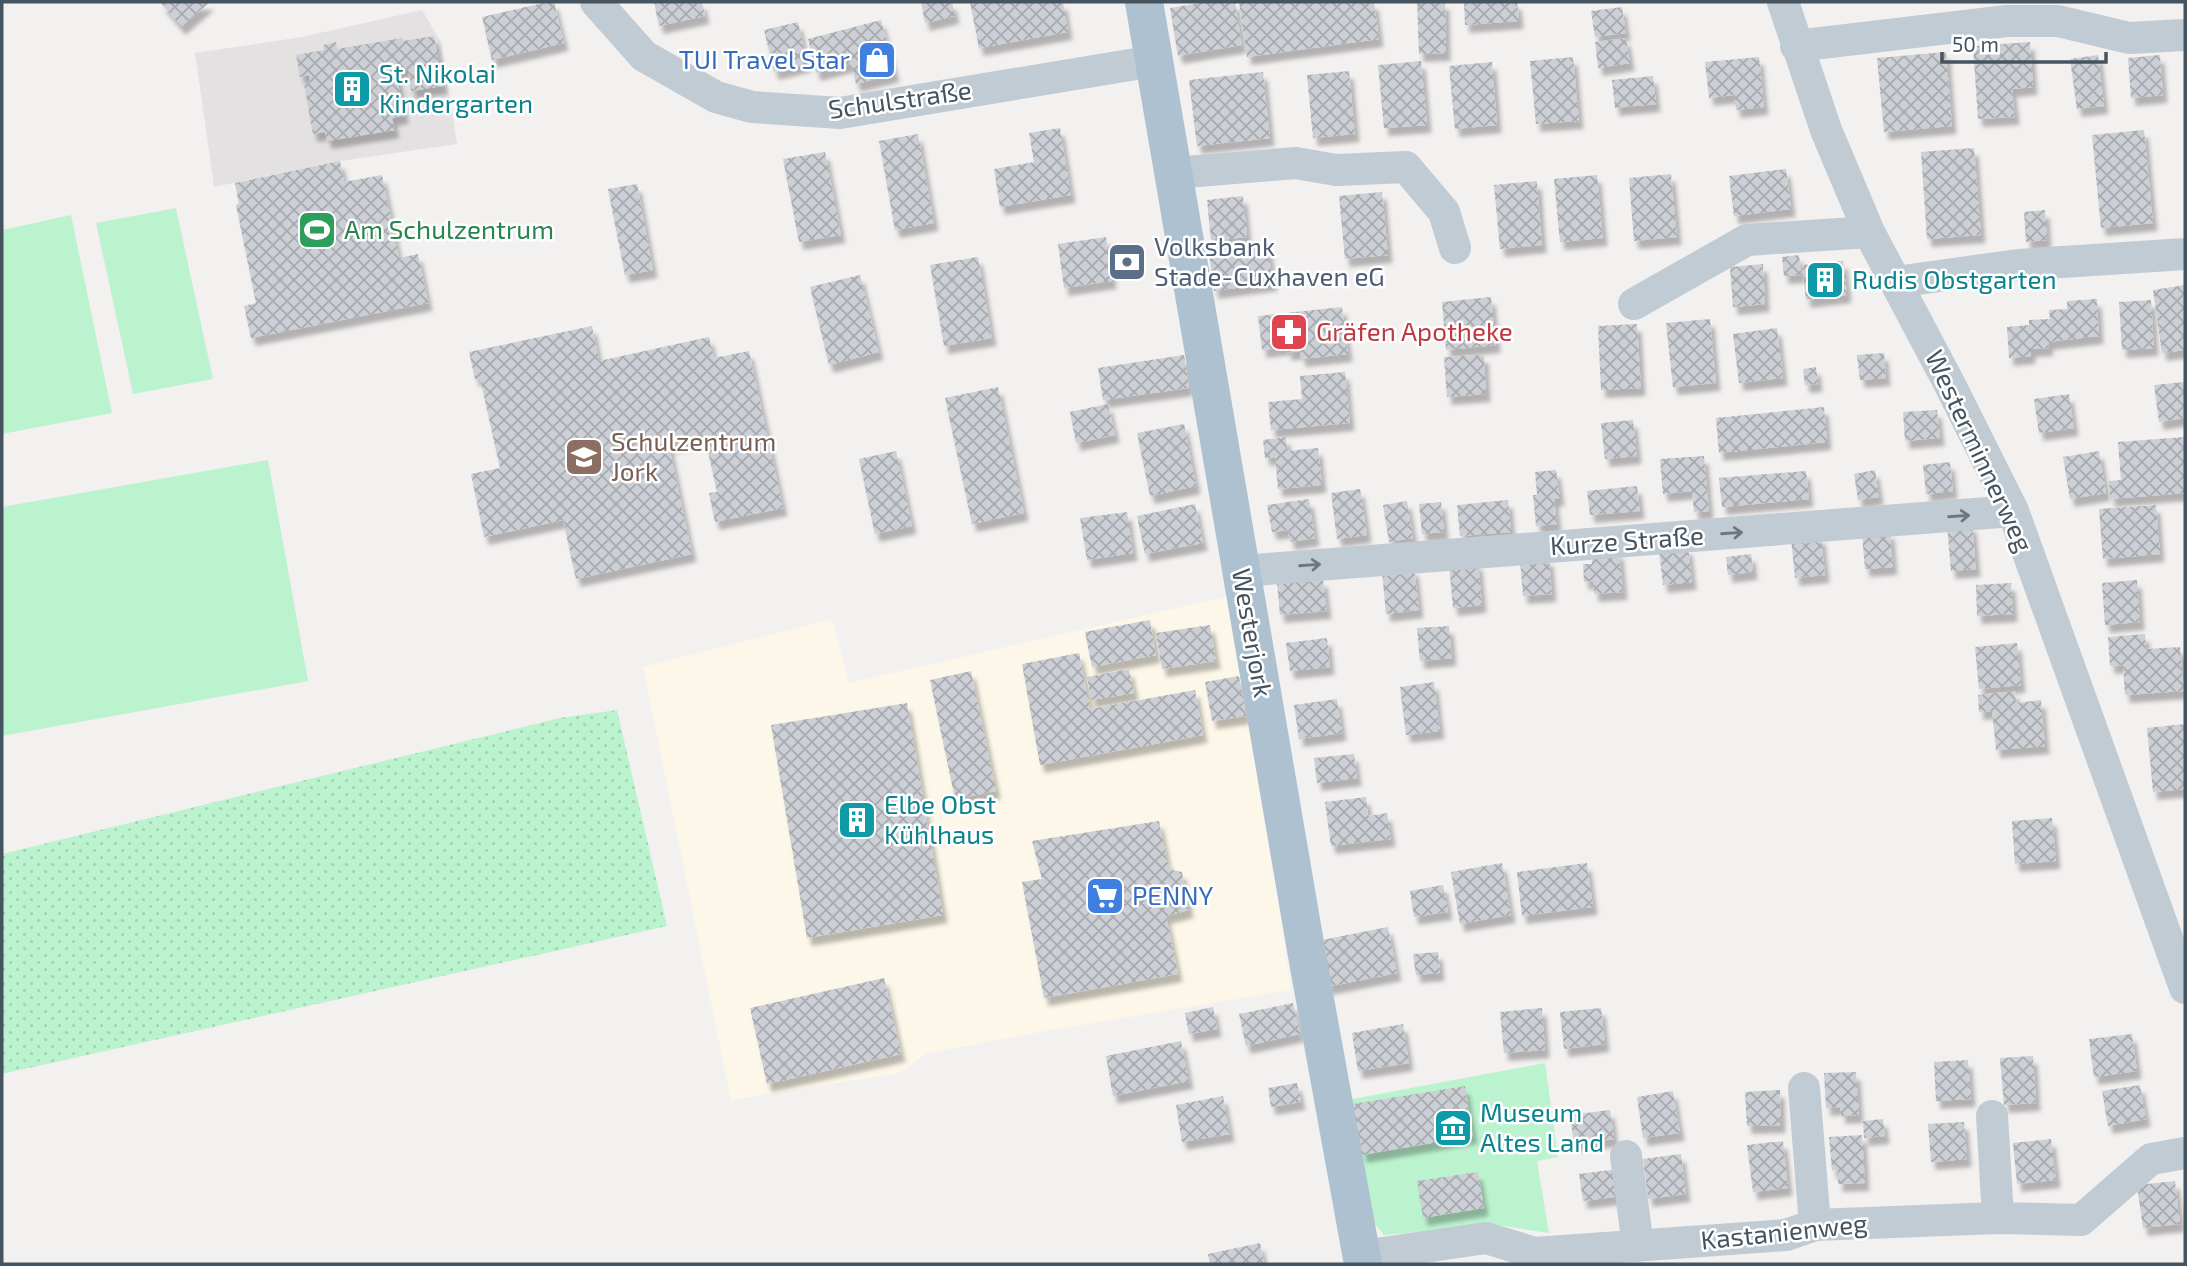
<svg xmlns="http://www.w3.org/2000/svg" width="2187" height="1266" viewBox="0 0 2187 1266" font-family="'Exo 2',sans-serif">
<defs>
<pattern id="grass-dots" width="8" height="8" patternUnits="userSpaceOnUse" patternTransform="scale(1.75)"><rect width="8" height="8" fill="#bcf3cf"/><path d="M2 2h.1M6 6h.1" fill="none" stroke="#a3d2b4" stroke-width="1.8" stroke-linecap="round"/></pattern>
<pattern id="building-cross-hatch" width="8" height="8" patternUnits="userSpaceOnUse" patternTransform="scale(1.75)"><rect width="8" height="8" fill="#cccfd5"/><path d="M0 0l8 8M0 8l8-8" fill="none" stroke="#a7abb0"/></pattern>
<filter id="shadow"><feDropShadow dx="4.5" dy="8" stdDeviation="2" flood-color="#0004"/></filter>
</defs>
<rect width="100%" height="100%" fill="#f3f0f0"/>
<!-- commercial -->
<path fill="#fdf7e9" d="M1229 596 1266 818 1291 990 1034 1033 926 1054 899 1073 731 1100 643 667 832 619 849 683Z"/>
<!-- education -->
<path fill="#e4e1e2" d="M422 10 441 42 457 144 340 161 214 187 195 53 302 37Z"/>
<!-- grass -->
<path fill="url(#grass-dots)" d="M617 710 667 926 2 1074V854L560 718Z"/>
<!-- park -->
<path fill="#bcf3cf" d="M176 208 213 379 133 394 96 223Z
M71 215 112 413 2 434V230Z
M268 460 308 681 2 736V507Z
M1545 1063 1558 1157 1537 1161 1549 1233 1497 1225 1384 1235 1370 1218 1347 1100Z"/>
<!-- building -->
<path fill="url(#building-cross-hatch)" filter="url(#shadow)" d="M160 2H210L181 27Z
M548 2H554L564 43 492 60 482 17Z
M654 2H702L705 16 659 26Z
M921 2H952L955 16 925 23Z
M970 2H1063L1068 32 979 48Z
M1207 2H1235L1242 45 1178 56 1170 8Z
M1239 2H1374L1379 39 1247 57Z
M1417 2H1445L1446 53 1419 54Z
M1464 2H1517L1519 21 1465 25Z
M1622 7 1626 33 1595 37 1591 11Z
M881 20 895 74 856 84 851 64 816 73 808 39Z
M798 22 807 64 774 72 764 30Z
M434 36 443 86 411 91 408 69 396 71 404 116 392 118 395 130 327 141 325 132 313 134 304 84 310 83 309 75 300 77 296 55 324 50 323 45 336 42 337 49 402 38 403 41Z
M1626 38 1630 63 1598 68 1595 42Z
M2030 42 2033 87 2012 89 2015 117 1978 119 1973 46Z
M1946 52 1952 126 1884 132 1877 58Z
M2098 55 2104 106 2077 109 2070 59Z
M2160 55 2163 95 2131 98 2128 58Z
M1573 57 1579 121 1536 124 1530 61Z
M1759 57 1764 107 1736 110 1734 95 1709 98 1705 62Z
M1421 61 1427 125 1384 128 1378 65Z
M1492 62 1497 125 1455 129 1449 66Z
M1349 71 1355 134 1313 138 1307 75Z
M1263 72 1270 138 1197 146 1189 80Z
M1653 76 1656 104 1615 108 1612 80Z
M1060 128 1071 195 1000 207 994 169 1034 162 1029 133Z
M2144 130 2153 223 2101 228 2092 135Z
M918 134 934 223 895 230 879 141Z
M1974 148 1981 235 1927 239 1921 152Z
M825 152 841 235 799 242 783 159Z
M340 161 344 182 382 175 399 258 418 254 428 303 251 338 244 306 256 303 236 205 239 204 235 183Z
M1786 169 1791 209 1734 216 1729 176Z
M1671 174 1677 237 1634 241 1629 178Z
M1597 175 1603 238 1560 242 1554 179Z
M1537 181 1542 245 1500 249 1494 185Z
M637 184 653 270 625 275 608 189Z
M1382 192 1388 255 1345 259 1339 196Z
M1243 196 1247 237 1211 241 1207 200Z
M2045 210 2047 240 2026 242 2024 212Z
M1106 237 1112 281 1064 288 1058 244Z
M1268 247 1273 283 1214 291 1209 253Z
M1799 255 1801 275 1784 276 1782 257Z
M978 257 992 338 944 346 930 265Z
M1843 261 1847 295 1806 300 1802 265Z
M1763 264 1765 304 1733 307 1730 267Z
M860 275 879 352 829 365 810 287Z
M2185 285V350L2162 353 2153 290Z
M1491 297 1496 345 1446 350 1442 302Z
M2097 299 2099 336 2048 342 2049 348 2031 349V356L2009 358 2007 327 2029 325V320L2050 319 2049 310 2067 309V301Z
M2151 300 2154 348 2122 350 2119 302Z
M1342 307 1348 354 1301 359 1300 351 1287 353V347L1262 350 1258 316Z
M1710 319 1716 383 1673 387 1666 323Z
M1637 324 1641 388 1601 390 1598 326Z
M592 326 599 361 709 337 714 358 749 351 783 508 715 522 709 493 717 492 705 438 669 446 692 554 576 579 563 520 484 537 471 474 500 468 480 378 475 379 469 352Z
M1777 328 1783 378 1739 383 1733 334Z
M1884 353 1886 378 1860 380 1857 355Z
M1184 355 1189 388 1103 400 1098 368Z
M1484 355 1486 394 1447 397 1444 357Z
M1816 367 1818 384 1805 385 1803 369Z
M1345 372 1350 423 1271 430 1268 402 1302 399 1300 376Z
M2185 382V418L2159 422 2154 385Z
M998 387 1024 513 972 524 945 398Z
M2069 394 2074 428 2039 433 2034 399Z
M1108 404 1115 435 1076 443 1070 412Z
M1824 407 1827 442 1719 453 1716 418Z
M1937 410 1940 438 1905 441 1903 412Z
M1633 420 1637 456 1605 459 1601 423Z
M1184 424 1196 486 1150 496 1137 433Z
M1286 437 1287 451 1318 448 1322 485 1278 489 1275 457 1265 458 1263 440Z
M2185 437V493L2110 499 2109 481 2121 480 2118 442Z
M896 451 912 526 875 534 859 459Z
M2099 451 2106 493 2070 499 2063 457Z
M1704 456 1709 511 1694 512 1692 491 1663 494 1660 459Z
M1950 462 1953 491 1926 494 1923 465Z
M1556 470 1560 498 1554 499 1557 524 1536 526 1533 495H1537L1535 472Z
M1875 470 1879 497 1858 500 1854 474Z
M1806 471 1809 499 1722 507 1719 478Z
M1637 486 1640 511 1590 515 1587 491Z
M1360 489 1367 535 1337 539 1331 493Z
M1309 499 1315 538 1290 542 1288 530 1272 532 1267 505Z
M1508 500 1511 532 1460 536 1457 505Z
M1407 501 1413 538 1389 542 1383 505Z
M1441 502 1444 532 1422 534 1419 504Z
M1195 504 1203 543 1145 554 1137 516Z
M2156 505 2160 554 2103 559 2099 509Z
M1127 512 1133 553 1087 560 1080 518Z
M1972 524 1976 569 1951 571 1947 526Z
M1890 531 1893 567 1865 569 1862 534Z
M1821 536 1825 575 1795 578 1791 538Z
M1688 547 1692 582 1663 585 1659 550Z
M1619 551 1623 592 1594 594 1593 581 1584 582 1583 564H1592L1591 553Z
M1751 554 1753 572 1728 575 1726 557Z
M1549 558 1552 594 1523 596 1520 560Z
M1478 562 1482 605 1453 608 1449 565Z
M1414 568 1419 610 1386 614 1382 571Z
M1323 579 1327 611 1280 615 1277 583Z
M2137 580 2140 622 2105 625 2102 583Z
M2011 583 2013 614 1977 616 1976 585Z
M1150 620 1156 655 1092 667 1085 632Z
M1210 625 1216 661 1162 669 1156 633Z
M1449 626 1452 658 1420 661 1417 628Z
M2145 634 2146 649 2180 647 2184 691 2125 695 2123 665 2110 666 2108 637Z
M1327 638 1330 667 1290 671 1286 643Z
M2017 643 2021 685 1979 689 1975 647Z
M1079 653 1090 709 1195 690 1203 735 1040 765 1022 664Z
M1129 669 1134 693 1091 700 1087 677Z
M971 671 996 791 955 799 930 680Z
M1239 676 1246 716 1212 721 1205 682Z
M1434 682 1440 731 1406 735 1400 687Z
M2015 691 2016 703 2041 700 2045 746 1996 750 1992 711 1979 712 1978 695Z
M1337 699 1342 733 1299 739 1294 705Z
M907 703 943 915 807 938 771 725Z
M2185 724V789L2153 792 2147 728Z
M1354 754 1357 778 1317 783 1314 758Z
M1366 797 1368 816 1387 813 1391 839 1331 846 1325 802Z
M2052 818 2056 861 2015 864 2012 821Z
M1159 821 1167 861 1172 870 1182 872 1189 910 1166 916 1178 974 1044 998 1022 882 1042 879 1032 841Z
M1502 863 1511 915 1460 924 1451 872Z
M1587 863 1593 907 1522 916 1517 872Z
M1443 885 1448 912 1414 917 1410 891Z
M1388 927 1397 973 1327 987 1317 941Z
M1438 952 1440 973 1416 975 1413 954Z
M884 978 901 1054 767 1084 750 1008Z
M1293 1003 1300 1034 1246 1046 1239 1014Z
M1213 1007 1217 1029 1189 1034 1185 1013Z
M1542 1008 1545 1050 1504 1053 1500 1012Z
M1601 1008 1605 1044 1564 1049 1560 1012Z
M1403 1024 1409 1063 1358 1071 1352 1033Z
M2132 1034 2137 1071 2094 1077 2089 1039Z
M1181 1041 1189 1081 1113 1096 1106 1056Z
M2033 1056 2036 1103 2004 1105 2000 1058Z
M1968 1060 1971 1099 1936 1101 1934 1062Z
M1856 1072 1859 1115 1841 1116 1840 1107 1826 1108 1824 1073Z
M1297 1083 1301 1102 1271 1107 1268 1088Z
M2140 1085 2146 1119 2108 1126 2102 1091Z
M1465 1086 1473 1136 1362 1155 1353 1104Z
M1780 1090 1781 1125 1747 1126 1745 1092Z
M1673 1091 1680 1133 1643 1138 1637 1097Z
M1223 1096 1230 1134 1182 1142 1176 1105Z
M1610 1110 1614 1139 1574 1144 1570 1115Z
M1883 1119 1885 1136 1864 1138 1863 1121Z
M1964 1122 1967 1159 1931 1162 1928 1124Z
M1862 1135 1865 1183 1838 1184V1171L1832 1170 1829 1137Z
M2051 1139 2056 1180 2017 1184 2013 1143Z
M1783 1141 1788 1188 1753 1192 1747 1145Z
M1681 1154 1686 1194 1648 1199 1643 1159Z
M1618 1169 1622 1196 1583 1201 1579 1174Z
M1478 1172 1484 1208 1423 1218 1417 1181Z
M2175 1181 2180 1224 2143 1228 2137 1185Z
M1260 1243 1264 1264H1210L1208 1254Z"/>
<g fill="none" stroke-linecap="round" stroke-linejoin="round">
<!-- minor -->
<path stroke="#c0cbd3" stroke-width="32" d="M596 2 644 56 716 97 752 107 840 113 1154 61
M1783 2 1826 130 1869 232 1950 385 2013 511 2185 988
M1796 46 2007 21H2058L2129 38 2185 35
M1173 173 1296 163 1336 170 1406 167 1444 212 1455 248
M1896 282 2018 265 2185 254
M1634 304 1747 240 1869 232
M1242 571 2013 511
M1804 1088 1815 1225
M1992 1116 1998 1218
M1626 1156 1638 1246
M1362 1256 1486 1238 1535 1253 1786 1235 1815 1225 1998 1218 2081 1220 2151 1159 2185 1153"/>
<!-- major -->
<path stroke="#aec1d1" stroke-width="38" d="M1144 2 1308 961 1363 1264"/>
</g>
<!-- one-way arrows -->
<defs><path id="oneway-shaft" d="M-6 0H5M1.5-3L5.5 0L1.5 3" fill="none" stroke-width="1.6" stroke-linecap="round" stroke-linejoin="round" transform="scale(1.75)"/></defs>
<g stroke="#6b7882">
<use href="#oneway-shaft" transform="translate(1959 516) rotate(-4)"/>
<use href="#oneway-shaft" transform="translate(1732 533) rotate(-4)"/>
<use href="#oneway-shaft" transform="translate(1310 565) rotate(-4)"/>
</g>
<!-- icons -->
<defs>
<symbol id="shop-square" viewBox="-11 -11 22 22"><rect x="-9" y="-9" width="18" height="18" rx="4" fill="#3f7fe0" stroke="#fff"/><path d="M-5-2.5h2.3a2.7 3.5 0 0 1 5.4 0H5L5.5 6h-11ZM-1.5-2.5h3a1.5 2.3 0 0 0-3 0Z" fill="#fff"/></symbol>
<symbol id="building-square" viewBox="-11 -11 22 22"><rect x="-9" y="-9" width="18" height="18" rx="4" fill="#0f9aa8" stroke="#fff"/><path d="M-4-6H4V6H1V3H-1V6H-4ZM-2.5-4.3h1.7v1.8h-1.7ZM.8-4.3h1.7v1.8H.8ZM-2.5-1h1.7V.8h-1.7ZM.8-1h1.7V.8H.8Z" fill="#fff"/></symbol>
<symbol id="stadium-square" viewBox="-11 -11 22 22"><rect x="-9" y="-9" width="18" height="18" rx="4" fill="#2e9e5b" stroke="#fff"/><path d="M0-5a6.5 5 0 1 0 0 10a6.5 5 0 1 0 0-10ZM-3.5-1.8h7v3.6h-7Z" fill="#fff"/></symbol>
<symbol id="bank-square" viewBox="-11 -11 22 22"><rect x="-9" y="-9" width="18" height="18" rx="4" fill="#5c6f8a" stroke="#fff"/><path d="M-6-4H6V4H-6ZM0-2.3a2.3 2.3 0 1 0 0 4.6a2.3 2.3 0 1 0 0-4.6Z" fill="#fff"/></symbol>
<symbol id="pharmacy-square" viewBox="-11 -11 22 22"><rect x="-9" y="-9" width="18" height="18" rx="4" fill="#e0444e" stroke="#fff"/><path d="M-2-6h4v4h4v4h-4v4h-4v-4h-4v-4h4Z" fill="#fff"/></symbol>
<symbol id="school-square" viewBox="-11 -11 22 22"><rect x="-9" y="-9" width="18" height="18" rx="4" fill="#8d6e63" stroke="#fff"/><path d="M0-5L7-2L0 1L-7-2ZM-4 1L0 2.5L4 1V4Q0 6-4 4Z" fill="#fff"/></symbol>
<symbol id="supermarket-square" viewBox="-11 -11 22 22"><rect x="-9" y="-9" width="18" height="18" rx="4" fill="#3f7fe0" stroke="#fff"/><path d="M-6-5.5h2.5l.6 2H6L4.5 2H-2.5L-4.4-4H-6ZM-1.5 3.2a1.3 1.3 0 1 0 .1 0ZM3 3.2a1.3 1.3 0 1 0 .1 0Z" fill="#fff"/></symbol>
<symbol id="museum-square" viewBox="-11 -11 22 22"><rect x="-9" y="-9" width="18" height="18" rx="4" fill="#0f9aa8" stroke="#fff"/><path d="M0-6L6-3V-2H-6V-3ZM-5-1h2V3h-2ZM-1-1h2V3h-2ZM3-1h2V3H3ZM-6 4H6V6H-6Z" fill="#fff"/></symbol>
</defs>
<g fill-rule="evenodd">
<use href="#shop-square" x="855" y="38" width="44" height="44"/>
<use href="#building-square" x="330" y="67" width="44" height="44"/>
<use href="#stadium-square" x="295" y="208" width="44" height="44"/>
<use href="#bank-square" x="1105" y="240" width="44" height="44"/>
<use href="#building-square" x="1803" y="258" width="44" height="44"/>
<use href="#pharmacy-square" x="1267" y="310" width="44" height="44"/>
<use href="#school-square" x="562" y="435" width="44" height="44"/>
<use href="#building-square" x="835" y="798" width="44" height="44"/>
<use href="#supermarket-square" x="1083" y="874" width="44" height="44"/>
<use href="#museum-square" x="1431" y="1106" width="44" height="44"/>
</g>
<g text-anchor="middle" stroke-width="5" stroke-linejoin="round" paint-order="stroke">
<!-- shop labels -->
<g font-size="26" fill="#366cbe" stroke="#fff" text-anchor="end">
<text x="850" y="69">TUI Travel Star</text>
<text x="1132" y="905" text-anchor="start">PENNY</text>
</g>
<!-- culture labels -->
<g font-size="26" fill="#0d838f" stroke="#fff" text-anchor="start">
<text x="379" y="83">St. Nikolai<tspan x="379" dy="30">Kindergarten</tspan></text>
<text x="1852" y="289">Rudis Obstgarten</text>
<text x="884" y="814">Elbe Obst<tspan x="884" dy="30">Kühlhaus</tspan></text>
<text x="1480" y="1122">Museum<tspan x="1480" dy="30">Altes Land</tspan></text>
</g>
<!-- street labels -->
<g font-size="26" fill="#46545f" stroke="#fff">
<text transform="translate(900 100) rotate(-8)" y="9">Schulstraße</text>
<text transform="translate(1979 451) rotate(65)" y="9">Westerminnerweg</text>
<text transform="translate(1627 541) rotate(-4)" y="9">Kurze Straße</text>
<text transform="translate(1252 633) rotate(80)" y="9">Westerjork</text>
<text transform="translate(1784 1232) rotate(-6)" y="9">Kastanienweg</text>
</g>
<!-- leisure labels -->
<g font-size="26" fill="#27864d" stroke="#fff" text-anchor="start">
<text x="344" y="239">Am Schulzentrum</text>
</g>
<!-- service labels -->
<g font-size="26" fill="#4e5e75" stroke="#fff" text-anchor="start">
<text x="1154" y="256">Volksbank<tspan x="1154" dy="30">Stade-Cuxhaven eG</tspan></text>
</g>
<!-- health labels -->
<g font-size="26" fill="#be3a42" stroke="#fff" text-anchor="start">
<text x="1316" y="341">Gräfen Apotheke</text>
</g>
<!-- education labels -->
<g font-size="26" fill="#785e54" stroke="#fff" text-anchor="start">
<text x="611" y="451">Schulzentrum<tspan x="611" dy="30">Jork</tspan></text>
</g>
</g>
<!-- border -->
<rect width="2187" height="1266" fill="none" stroke="#46545f" stroke-width="7"/>
<!-- scale -->
<path d="M1942 52v10h164v-10" fill="none" stroke="#46545f" stroke-width="3.5"/>
<text x="1952" y="52" font-size="21" fill="#46545f" stroke="#ffffff" stroke-width="5" paint-order="stroke">50 m</text>
</svg>
